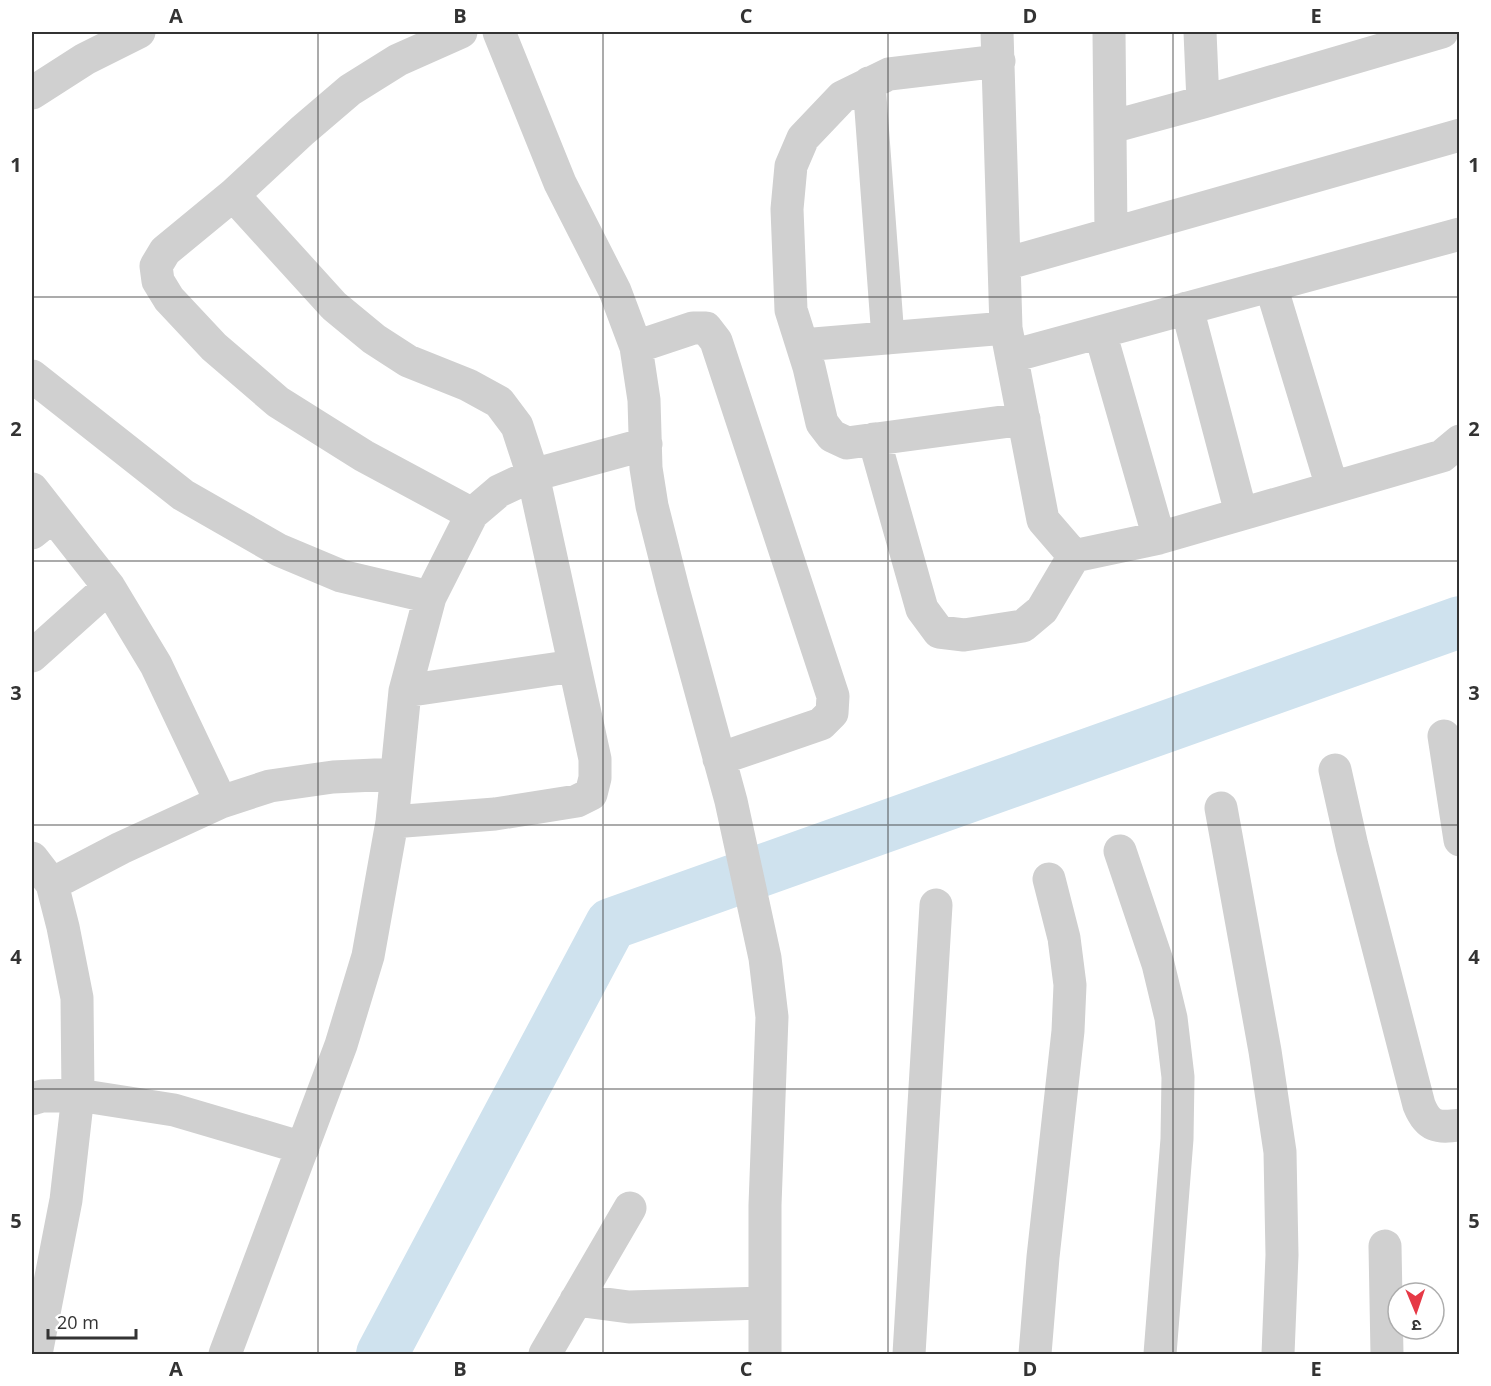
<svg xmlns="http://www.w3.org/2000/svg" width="1491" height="1386" viewBox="0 0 1491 1386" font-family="'Open Sans','Noto Sans Devanagari',sans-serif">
<rect width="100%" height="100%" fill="#fff"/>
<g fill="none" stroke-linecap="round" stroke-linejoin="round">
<!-- river -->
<path stroke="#cfe2ee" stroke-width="52" d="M382 1354 611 924 1460 622"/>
<!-- minor -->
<path stroke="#d0d0d0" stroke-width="33" d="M461 32 398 60 350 90 302 131 233 195 165 251 156 266 158 281 169 299 214 347 278 402 364 456 472 514
M499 32 560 183 615 291 636 347 644 400 646 468 652 506 673 589 731 801 765 958 772 1017 765 1205V1354
M997 32 1006 328 1043 520 1074 556 1159 538 1442 456 1460 441
M1109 32 1111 234
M1200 32 1203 102
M999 61 889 74 842 97 803 138 791 166 787 209 791 310 809 367 822 423 832 436 847 443 1024 419
M869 83 888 338
M32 93 85 59 139 32
M1111 127 1203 102 1442 32
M233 195 334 306 374 339 408 361 468 385 499 402 517 426 533 475 595 759V778L591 794 577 801 495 814 392 822
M1005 264 1460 135
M1271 286 1332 487
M1187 308 1241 513
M1100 332 1159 538
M802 345 1006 328
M636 347 693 328H706L716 341 833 696 832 713 821 724 719 759
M1012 356 1460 234
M32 376 183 495 279 550 341 576 430 597
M874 439 922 609 939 632 964 635 1023 626 1042 610 1074 556
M32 489 109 587 156 665 221 802
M32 533 53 516
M32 656 109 587
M405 691 574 666
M1444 736 1460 840
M1335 770 1352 846 1419 1105C1428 1127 1437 1128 1460 1125
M1221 808 1265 1051 1280 1152 1282 1255 1278 1354
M1120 851 1158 964 1171 1018 1178 1077 1177 1139 1160 1354
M32 858 52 884 63 927 77 998 78 1095 66 1200 36 1354
M52 884 121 848 221 802 270 786 333 777 396 774
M32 1099 42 1096 78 1095 174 1110 303 1148
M1385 1246 1387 1354
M576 1300 629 1307 765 1303
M225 1354 341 1045 368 956 392 822 405 691 430 597 472 514 499 491 533 475 646 444
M545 1354 630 1208
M909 1354 936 905
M1035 1354 1043 1257 1068 1031 1070 985 1064 938 1049 879"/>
</g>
<!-- grid -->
<path fill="none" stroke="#333" stroke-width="1.5" stroke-opacity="0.55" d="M318 32V1354M603 32V1354M888 32V1354M1173 32V1354M32 297H1460M32 561H1460M32 825H1460M32 1089H1460"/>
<!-- border -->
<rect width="1491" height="1386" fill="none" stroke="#ffffff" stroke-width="66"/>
<!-- north arrow -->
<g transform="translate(1416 1311) rotate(178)"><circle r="28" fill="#ffffff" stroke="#adadad" stroke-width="1.5"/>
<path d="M0-4.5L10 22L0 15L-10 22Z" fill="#e63946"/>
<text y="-9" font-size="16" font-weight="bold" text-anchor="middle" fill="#333333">उ</text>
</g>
<!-- scale -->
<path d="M48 1329v9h88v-9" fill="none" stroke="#333333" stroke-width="3"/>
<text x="57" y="1329" font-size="18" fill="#333333" stroke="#ffffff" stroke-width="4.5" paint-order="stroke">20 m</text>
<rect x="33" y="33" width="1425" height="1320" fill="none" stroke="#333" stroke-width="2"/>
<g font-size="20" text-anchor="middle" font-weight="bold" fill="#333">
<text x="176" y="23">A</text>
<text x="460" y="23">B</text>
<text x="746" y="23">C</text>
<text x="1030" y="23">D</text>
<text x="1316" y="23">E</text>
<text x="16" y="172">1</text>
<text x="1474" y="172">1</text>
<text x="16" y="436">2</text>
<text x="1474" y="436">2</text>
<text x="16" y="700">3</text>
<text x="1474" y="700">3</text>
<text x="16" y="964">4</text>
<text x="1474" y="964">4</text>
<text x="16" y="1228">5</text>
<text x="1474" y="1228">5</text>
<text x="176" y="1376">A</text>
<text x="460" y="1376">B</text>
<text x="746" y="1376">C</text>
<text x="1030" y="1376">D</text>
<text x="1316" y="1376">E</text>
</g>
</svg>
